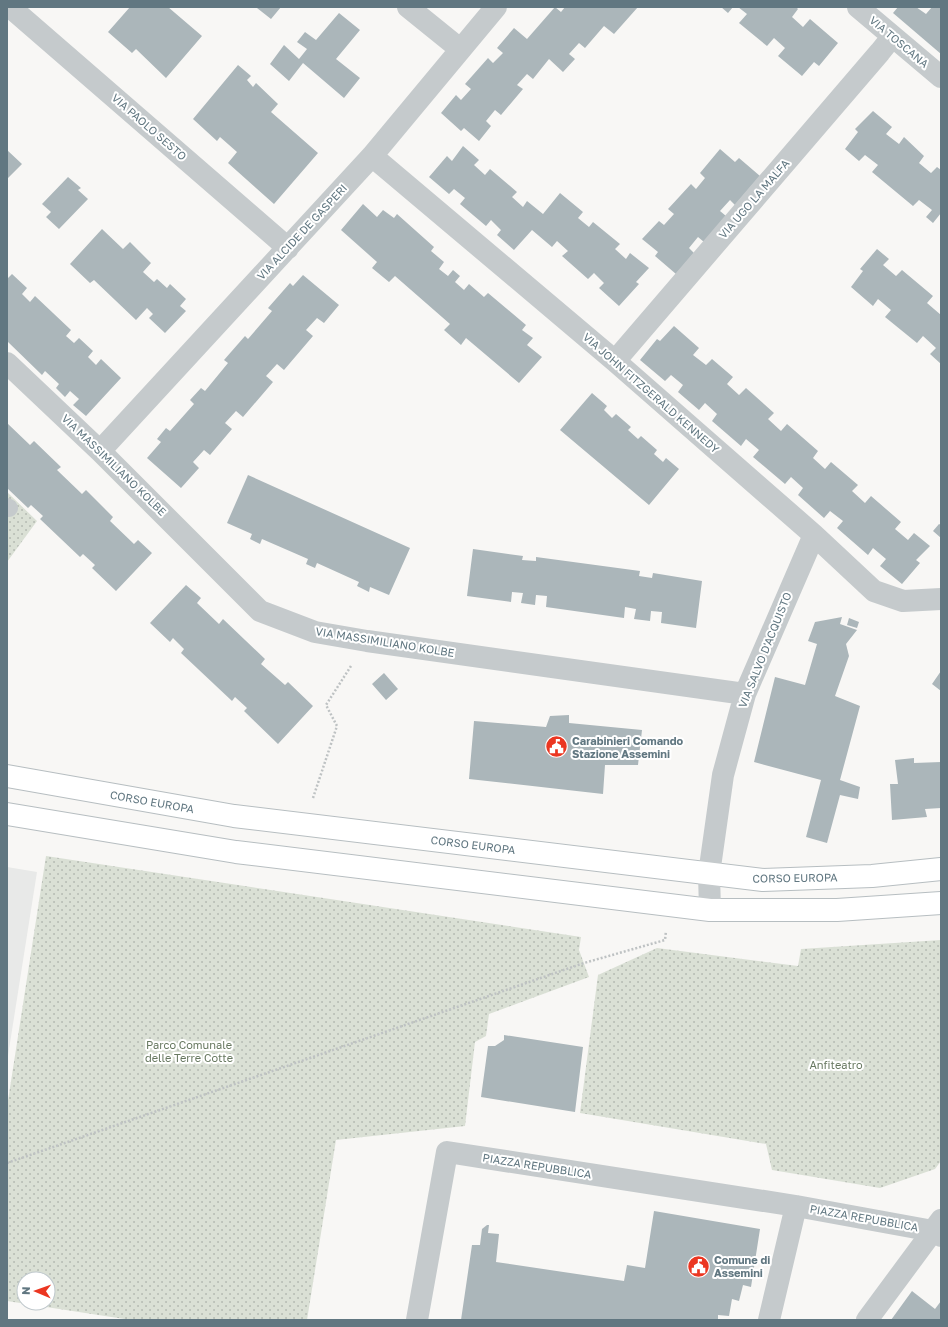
<svg xmlns="http://www.w3.org/2000/svg" width="948" height="1327" viewBox="0 0 948 1327" font-family="'Golos Text',sans-serif">
<defs>
<pattern id="grass-dots" width="8" height="8" patternUnits="userSpaceOnUse"><rect width="8" height="8" fill="#dae0d5"/><path d="M2 2h.1M6 6h.1" fill="none" stroke="#b4bab2" stroke-width="1.8" stroke-linecap="round"/></pattern>
</defs>
<rect width="100%" height="100%" fill="#f8f7f5"/>
<!-- built -->
<path fill="#e8e9e8" d="M7 867 37 872 7 1062Z"/>
<!-- grass -->
<path fill="url(#grass-dots)" fill-rule="evenodd" d="M7 492 37 521 7 562Z
M46 856 581 937 579 950 589 977 489 1014 486 1036 475 1042 465 1126 336 1140 307 1320H131L7 1301V1107ZM24 1279H48V1303H24Z
M941 940V1161L935 1169 880 1188 772 1170 766 1144 580 1113 598 975 657 948 798 966 801 949Z"/>
<!-- building -->
<path fill="#abb6ba" d="M130 7H168L202 36 166 78 136 49 132 53 108 32Z
M258 7H281L271 19 257 8Z
M555 7 561 12 565 7H638L614 34 604 26 585 48 579 43 569 54 575 59 563 72 549 59 533 79 527 74 517 85 523 89 501 115 495 110 486 121 491 126 479 141 464 128 461 131 441 113 456 95 461 100 471 89 465 84 488 58 493 63 503 53 497 48 514 28 527 39Z
M721 7H733L728 13Z
M738 7H796L798 9 792 17 803 27 810 19 838 43 819 66 814 62 802 76 778 56 785 48 774 38 767 46 739 23 747 14Z
M898 7H916L926 14 932 7H941V54L893 13Z
M339 13 360 30 336 59 360 78 344 98 303 63 289 81 270 64 284 45 299 59 307 49 297 42 305 32 316 40Z
M238 65 251 76 247 80 253 87 256 83 278 104 271 112 318 153 274 204 228 163 237 152 220 137 217 141 193 119Z
M873 111 892 127 886 134 899 144 904 137 924 156 919 163 931 173 937 167 941 170V213L933 223 926 217 932 210 919 200 913 206 872 172 878 165 865 155 859 161 845 149 858 132 855 129Z
M463 146 479 160 474 165 485 175 490 169 517 192 512 197 523 207 527 201 543 214 560 193 583 212 578 218 589 227 593 222 620 244 615 249 626 259 630 253 649 268 636 282 639 284 619 306 599 288 604 283 594 273 588 279 562 256 568 251 557 241 552 247 532 230 514 250 497 235 501 230 491 220 486 226 460 204 465 198 454 189 449 194 429 177 447 156 452 161Z
M720 149 735 162 739 158 760 176 735 205 730 200 720 211 726 216 704 242 698 237 689 248 694 253 676 274 655 256 658 252 642 239 659 221 664 225 674 214 668 209 691 184 696 189 705 178 700 173Z
M7 150 22 164 7 179Z
M68 177 81 188 78 190 88 199 59 229 46 217 51 212 42 204Z
M363 204 377 217 383 210 394 218 397 214 434 247 431 251 444 262 439 269 448 276 453 270 460 276 455 282 464 290 469 284 484 297 488 293 526 325 522 330 533 338 527 345 542 357 519 383 466 338 461 345 444 330 450 324 395 276 389 282 372 268 377 262 341 230Z
M102 229 123 249 130 242 151 263 143 272 154 282 157 279 167 288 170 284 186 299 180 306 186 311 165 333 149 318 153 314 147 308 136 320 94 280 90 283 70 264Z
M877 249 889 259 883 265 896 276 902 270 933 296 927 303 941 315V364L930 354 936 348 923 336 917 343 885 317 891 310 878 299 873 306 851 287 863 271 860 269Z
M12 274 27 288 22 294 30 302 35 296 71 330 66 336 74 343 79 338 93 351 88 357 96 365 101 359 121 378 86 416 73 405 79 399 70 391 65 397 56 388 59 384 45 371 42 375 7 341V279Z
M303 275 339 305 324 323 317 318 306 330 313 336 284 370 277 364 266 376 273 382 243 417 236 411 225 423 232 429 210 455 204 450 193 462 199 468 181 488 147 458 161 442 157 439 166 428 170 431 194 404 190 400 201 388 205 391 228 363 224 360 245 336 248 339 272 311 268 308 290 283 293 286Z
M674 326 699 348 693 355 706 365 712 359 733 377 727 384 739 395 746 388 774 413 768 419 781 431 787 424 818 451 813 458 825 469 831 462 858 485 852 491 865 503 871 496 901 522 895 529 908 540 914 533 930 546 916 560 920 563 902 584 880 566 886 559 873 548 868 555 837 528 843 521 830 511 824 518 798 495 803 488 791 477 785 484 753 457 759 450 746 439 741 446 712 421 717 414 705 403 699 410 678 392 683 385 671 375 665 381 640 360 657 339 660 341Z
M592 393 607 406 604 410 612 418 616 414 631 427 628 430 638 439 641 436 657 450 654 454 663 462 666 458 679 469 649 505 560 430Z
M7 423 30 445 34 441 61 467 57 470 82 494 86 490 113 517 110 521 134 544 138 540 152 553 116 591 92 568 95 565 83 554 80 557 40 519 43 516 31 505 28 508 7 488Z
M248 475 410 548 389 595 370 587 369 592 357 586 359 582 317 563 315 568 306 564 308 559 262 539 260 544 250 539 252 534 227 523Z
M939 524 941 525V538L933 531Z
M473 549 523 556 522 560 536 561V557L640 571 639 576 652 578 653 573 702 581 696 628 661 623 662 612 651 611 650 621 634 619 636 609 625 607 624 618 546 607 547 596 536 595 535 605 521 603 523 593 512 592 511 602 467 596Z
M186 585 201 598 197 603 219 624 223 619 265 659 261 664 285 685 288 682 313 706 278 744 244 711 247 708 235 697 232 701 181 653 184 649 173 638 170 642 150 623Z
M842 617 840 624 857 630 846 644 849 656 835 696 860 706 840 780 860 787 858 799 840 795 827 843 806 837 821 780 754 762 775 677 805 685 817 644 808 641 815 622Z
M849 618 859 622 857 628 847 625Z
M941 671V691L932 684Z
M384 673 398 689 386 700 372 684Z
M569 715V723L642 730 638 765H605L603 794 469 779 474 721 546 727 550 716Z
M914 758V763L941 762V808L925 809 927 817 892 820 890 784H898L895 760Z
M504 1035 583 1047 575 1112 481 1097 488 1046H495L504 1040Z
M654 1211 760 1229 751 1287 743 1285 739 1301 732 1299 729 1316 718 1315V1320H461L472 1245H480L482 1229 487 1225H489L488 1233 499 1234 496 1262 624 1281 627 1265 645 1268Z
M912 1291 935 1309 941 1301V1320H891Z"/>
<g fill="none" stroke-linecap="round" stroke-linejoin="round">
<defs>
<path id="secondary" d="M7 776 234 816 763 880 872 876 941 869
M7 814 236 852 710 910H837L941 903"/>
</defs>
<!-- secondary casing -->
<use href="#secondary" stroke="#b7bec1" stroke-width="24"/>
<!-- path -->
<path stroke="#bec2c3" stroke-width="2.5" stroke-dasharray="2 2" stroke-linecap="butt" d="M313 798 337 726 326 705 351 666
M7 1163 584 963 665 940 666 931"/>
<!-- lane -->
<path stroke="#c5cacc" stroke-width="18" d="M7 507 9 508"/>
<!-- street -->
<path stroke="#c5cacc" stroke-width="22" d="M10 7 288 248
M408 7 460 49
M858 7 941 77
M372 156 615 361 814 535 874 591 903 601 941 599
M615 361 880 52 892 37
M7 363 100 451 260 611 315 632 367 641 745 694
M100 451 372 156 496 7
M710 910 709 874 723 775 745 694 814 535
M417 1320 447 1152 796 1206 933 1231 941 1236
M769 1320 796 1206
M867 1320 941 1220"/>
<!-- secondary -->
<use href="#secondary" stroke="#fff" stroke-width="22"/>
</g>
<!-- icons -->
<defs>
<symbol id="civic-disc" viewBox="-11 -11 22 22"><circle r="9.5" fill="#eb3621" stroke="#fff"/><path d="M-.6-6.5H3V-4.5H.6V-3L4-1V1h2V6H-6V1h2V-1L-.6-3ZM-1.2 2.5V6h2.4V2.5Z" fill="#fff"/></symbol>
</defs>
<g fill-rule="evenodd">
<use href="#civic-disc" x="544" y="734" width="25" height="25"/>
<use href="#civic-disc" x="686" y="1254" width="25" height="25"/>
</g>
<g text-anchor="middle" stroke-width="4" stroke-linejoin="round" paint-order="stroke">
<!-- street labels -->
<g font-size="11" fill="#617781" stroke="#fff">
<text transform="translate(899 42) rotate(40)" y="4">VIA TOSCANA</text>
<text transform="translate(149 127) rotate(41)" y="4">VIA PAOLO SESTO</text>
<text transform="translate(754 199) rotate(-49)" y="4">VIA UGO LA MALFA</text>
<text transform="translate(302 232) rotate(-47)" y="4">VIA ALCIDE DE GASPERI</text>
<text transform="translate(651 393) rotate(41)" y="4">VIA JOHN FITZGERALD KENNEDY</text>
<text transform="translate(114 465) rotate(44)" y="4">VIA MASSIMILIANO KOLBE</text>
<text transform="translate(385 642) rotate(9)" y="4">VIA MASSIMILIANO KOLBE</text>
<text transform="translate(765 650) rotate(-68)" y="4">VIA SALVO D'ACQUISTO</text>
<text transform="translate(152 802) rotate(10)" y="4">CORSO EUROPA</text>
<text transform="translate(473 845) rotate(7)" y="4">CORSO EUROPA</text>
<text transform="translate(795 878) rotate(-1)" y="4">CORSO EUROPA</text>
<text transform="translate(537 1166) rotate(9)" y="4">PIAZZA REPUBBLICA</text>
<text transform="translate(864 1218) rotate(10)" y="4">PIAZZA REPUBBLICA</text>
</g>
<!-- poi labels -->
<g font-size="11" font-weight="bold" fill="#617781" stroke="#fff" text-anchor="start">
<text x="572" y="745">Carabinieri Comando<tspan x="572" dy="13">Stazione Assemini</tspan></text>
<text x="714" y="1264">Comune di<tspan x="714" dy="13">Assemini</tspan></text>
</g>
<!-- park labels -->
<g font-size="11" fill="#687961" stroke="#fff">
<text x="189" y="1049">Parco Comunale<tspan x="189" dy="13">delle Terre Cotte</tspan></text>
<text x="836" y="1069">Anfiteatro</text>
</g>
</g>
<!-- border -->
<rect width="948" height="1327" fill="none" stroke="#617781" stroke-width="16"/>
<!-- north arrow -->
<g transform="translate(36 1291) rotate(272)"><circle r="19" fill="#ffffff" stroke="#c0c9cd"/>
<path d="M0-3L7 15L0 10L-7 15Z" fill="#eb3621"/>
<text y="-6" font-size="11" font-weight="bold" text-anchor="middle" fill="#617781">N</text>
</g>
</svg>
